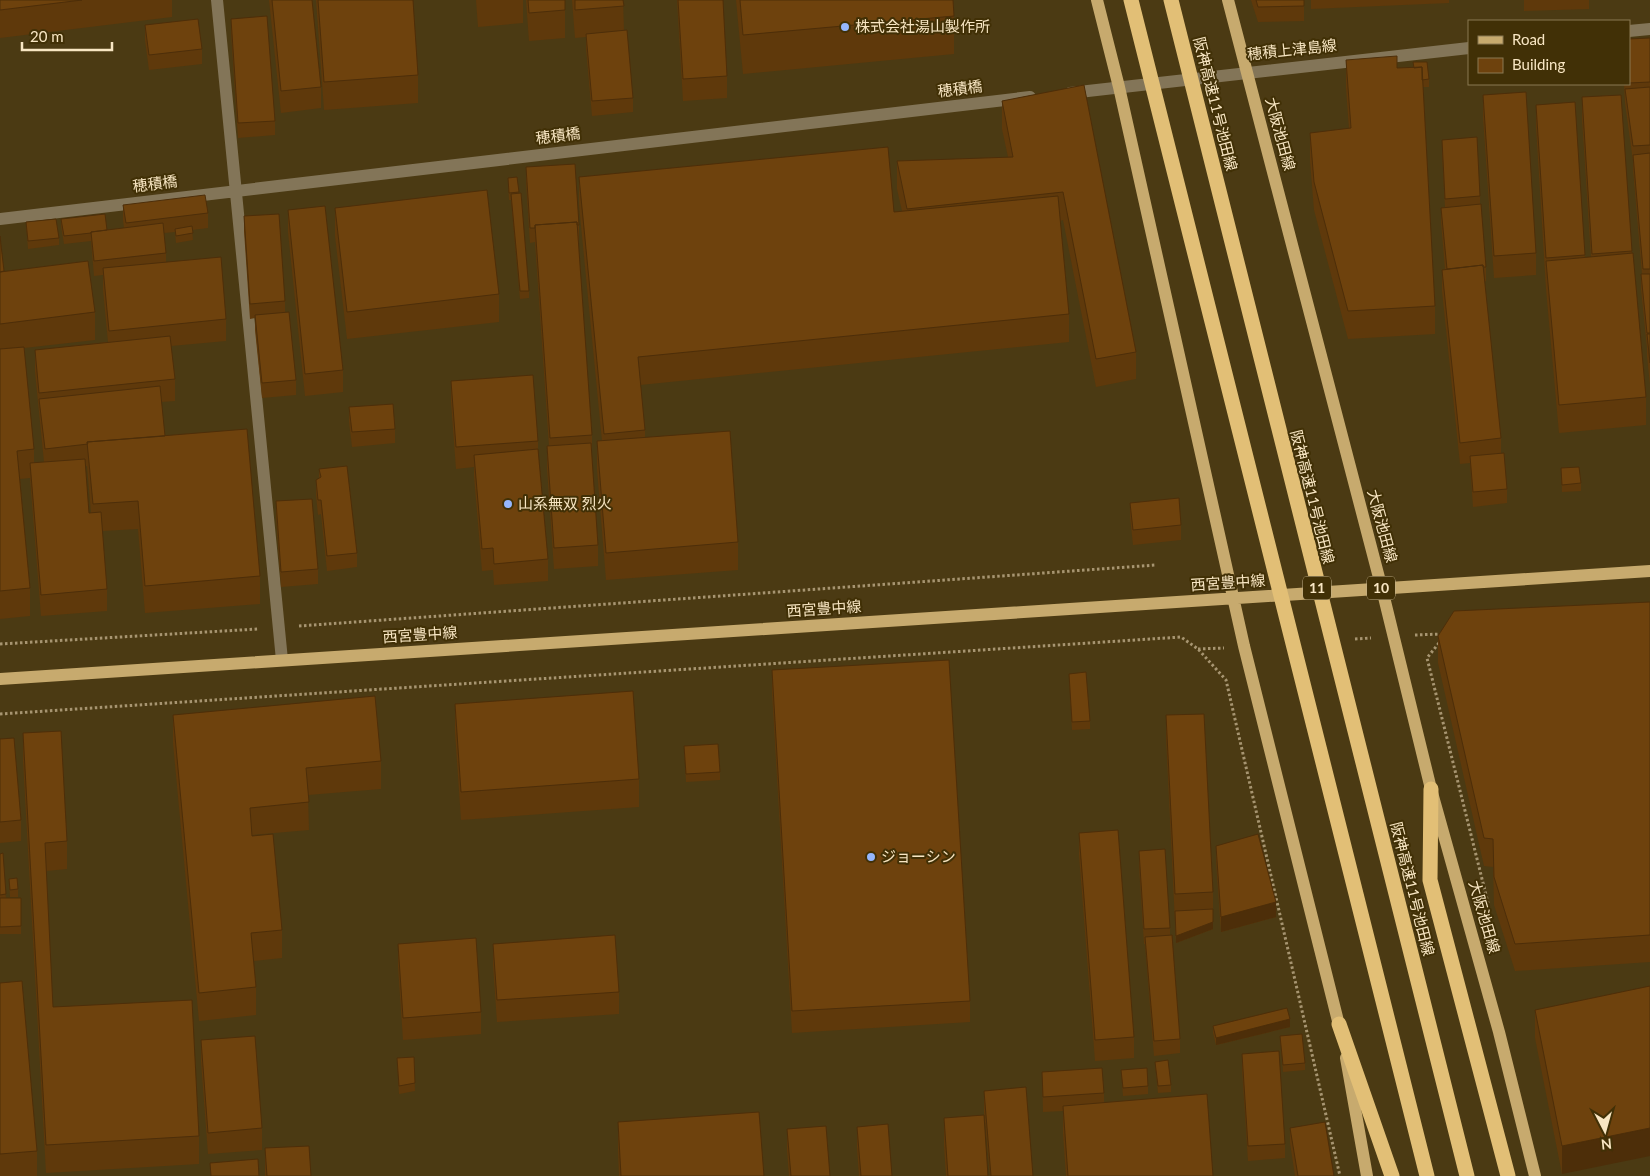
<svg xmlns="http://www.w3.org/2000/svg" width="1650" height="1176" viewBox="0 0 1650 1176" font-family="Lato,'Noto Sans JP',sans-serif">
<rect width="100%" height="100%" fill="#4b3a13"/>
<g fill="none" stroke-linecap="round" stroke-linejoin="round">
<!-- path -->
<path stroke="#a79571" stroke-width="3" stroke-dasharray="2.5 2.5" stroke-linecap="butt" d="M299 626 1156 565
M1415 635 1441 634
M1355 639 1371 638
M1439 643 1427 658 1488 903
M0 644 258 629
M1198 649 1224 648
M0 714 1181 637 1198 649 1226 680 1340 1176"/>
<!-- minor -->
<path stroke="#837558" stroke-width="12" d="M217 0 282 660
M1629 31 1650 29
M1070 93 1469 48
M0 219 1030 97"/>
<!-- major -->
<path stroke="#c7aa6e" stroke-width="12" d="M1097 0 1119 87 1244 646 1341 1033
M1228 0 1382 589 1431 789 1499 1032 1535 1176
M0 679 1650 571
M1346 1058 1367 1176"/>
<!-- highway -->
<path stroke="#e2bf76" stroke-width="15" d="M1131 0 1427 1176
M1171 0 1467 1176
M1431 789 1430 880 1508 1176
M1339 1024 1392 1176"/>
</g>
<!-- wall -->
<path fill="#5f390b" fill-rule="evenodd" d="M0 0H172V17L0 38Z
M269 0H312L321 87V108L281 113Z
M316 0H413L418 75V103L324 110Z
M476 0H523V23L478 27Z
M526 0H565V38L529 41Z
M572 0H623L624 31 633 98V112L592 116 586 48V37L575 38Z
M677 0H723L727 76V98L683 101Z
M736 0H953L954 16V54L743 74Z
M1251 0H1304V21L1258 22Z
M1311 0H1449V3L1311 9Z
M1524 0H1589V9L1524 11Z
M231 19 275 121V135L238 138 231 33Z
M145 25 202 49V64L149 70 145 40Z
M1650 38V385L1647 356V348L1641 289V274H1642L1633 169V161L1625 103 1624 84H1629Z
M1346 60 1397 68H1413V62L1429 79V87H1423L1435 306V334L1348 339 1314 210 1310 161V133L1349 129 1346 88Z
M1084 85 1136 352V379L1096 387 1063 220 1060 221 1069 314V342L640 385 645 430V438L738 542V570L606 580 597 469V441H602L579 205V177L894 212 902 211 897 189V161L1008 157 1002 129V101Z
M1483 95 1536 253V275L1494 278 1483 117Z
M1621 95 1632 253 1646 397V425L1559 433 1546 289 1536 126V105L1575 102 1585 257H1591L1582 119V97Z
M1442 140 1480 196V204L1486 267V281L1484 282 1501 438V454L1507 489V503L1473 507 1470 463 1460 464 1442 291V270L1445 269 1441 222V208L1445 207 1442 154Z
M526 167 579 225V240H578L592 435V457L598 545V566L554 569 547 468V446H549L535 242 530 243 526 182Z
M517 177 529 291V298L520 299 511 200H509L508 178Z
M123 205 208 213V228L192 230 193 240 176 243 175 232 164 233 166 253V262L226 319V341L171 346 175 379V401L161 402 165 436 260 576V604L145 613 138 529 102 531 107 589V611L41 616 30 478 20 479 30 588V616L0 619V236L4 271 95 312V340L24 348 34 449V463L44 462 35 372V350L108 342 103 290V275L94 276 91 241 64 244 61 226V219L107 230 124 228 123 220ZM85 466H87L91 513H89Z
M335 208 499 294V322L347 339 335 236Z
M288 210 343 370V392L305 396 288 232Z
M244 216 285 301V312L296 380V395L262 398 255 330V318L250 319 244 231Z
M26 222 59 238V245L28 249Z
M451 381 538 441V449L548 559V581L494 585 493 570 482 571 474 476V467L456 469 451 402Z
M349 407 395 429V443L352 447 349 422Z
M1561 468 1581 483V491L1562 492Z
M319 469 357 553V567L327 571 321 514 318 515 316 495V480L319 478Z
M276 501 318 569V584L281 587 276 516Z
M1130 503 1181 525V540L1133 545 1130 517Z
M1650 602V962L1515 971 1494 905 1493 867 1484 866 1438 663V636Z
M772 670 970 1001V1022L792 1033 772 692Z
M1069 674 1090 721V729L1072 730Z
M455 704 639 779V807L461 820 455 732Z
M173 715 381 761V789L308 795 309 830 252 835 282 930V958L254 961 256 987V1015L199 1021 173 743Z
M1166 715 1213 892V929L1176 943 1166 737Z
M23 733 67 841V869L46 871 53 1007 199 1136V1164L46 1173 23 761Z
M0 739 21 820V841L0 843Z
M684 746 720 772V780L686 782Z
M1079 833 1134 1037V1058L1095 1061 1079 855Z
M1216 846 1276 917 1221 932 1216 861Z
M1139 851 1170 928V935L1180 1039V1053L1154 1056 1145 944H1144L1139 866Z
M0 854 6 898H21V934H0Z
M9 879 18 889V897H10Z
M398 944 481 1012V1034L403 1040 398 966Z
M493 944 619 992V1014L497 1022 493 965Z
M0 983 37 1151V1176H0Z
M1650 986 1562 1174 1535 1038V1010Z
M1213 1026 1290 1027 1216 1045 1213 1033Z
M1280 1036 1305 1063V1070L1283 1072Z
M201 1040 262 1128V1150L208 1154 201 1062Z
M1242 1054 1285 1144V1158L1248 1161 1242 1069Z
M414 1057 415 1091 399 1094 397 1058Z
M1155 1062 1171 1085V1092L1158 1093Z
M1121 1070 1148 1086V1094L1123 1096Z
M1042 1072 1104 1093V1102L1213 1176H1066L1063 1134V1111L1043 1112Z
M984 1091 1033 1176H990L984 1112Z
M944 1118 988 1176H946L944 1146Z
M618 1122 764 1176H619L618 1150Z
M857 1127 892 1176H859L857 1148Z
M1290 1128 1334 1176H1295L1290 1143Z
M787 1129 830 1176H789L787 1150Z
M265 1148 311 1176H265Z"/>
<!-- shaded-wall -->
<path fill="#4d2e09" d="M1276 902V917L1221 932V917Z
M1213 922V929L1176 943V936Z
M1290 1019V1027L1216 1045V1038Z
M1650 1128V1156L1562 1174V1146Z"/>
<!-- building -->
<path fill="#6e420d" stroke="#4d2e09" d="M0 0H82L0 10Z
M272 0H312L321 87 281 91Z
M318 0H413L418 75 324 82Z
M528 0H565V10L529 13Z
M575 0H623L624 6 575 10Z
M678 0H723L727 76 683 79Z
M740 0H953L954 16 743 35Z
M1256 0H1304V6L1258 7Z
M267 16 275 121 238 123 231 19Z
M198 19 202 49 149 55 145 25Z
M627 30 633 98 592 101 586 34Z
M1650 38V82L1629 83V39Z
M1397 56V68L1422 67 1435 306 1348 311 1314 182 1310 133 1351 128 1346 60Z
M1413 62H1427L1429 79 1422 80V67L1414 68Z
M1084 85 1136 352 1096 359 1063 192 907 209 897 161 1013 157 1002 101Z
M1650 87V145L1633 146 1625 89Z
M1526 92 1536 253 1494 256 1483 95Z
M1621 95 1632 251 1592 254 1582 97Z
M1575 102 1585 255 1546 258 1536 105Z
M1477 137 1480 196 1445 199 1442 140Z
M888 147 894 212 1058 196 1069 314 638 357 645 430 604 434 579 177Z
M1650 153V269H1643L1633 155Z
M575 164 579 225H577V222L535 225V228H530L526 167Z
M517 177 519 192 509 193 508 178Z
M487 190 499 294 347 312 335 208Z
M521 193 529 291H520L511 194Z
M205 195 208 213 126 223 123 205Z
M1481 204 1486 267H1483V265L1447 269 1441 208Z
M325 206 343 370 305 374 288 210Z
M105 214 107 230 91 232V233L64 236 61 219Z
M279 214 285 301 250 304 244 216Z
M56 219 59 238 28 241 26 222Z
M577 222 592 435 550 438 535 225Z
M163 223 166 253 94 261 91 232Z
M192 226 193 233 176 236 175 229Z
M0 236 4 271 0 272Z
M1633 253 1646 397 1559 405 1546 261Z
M221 257 226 319 109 331 103 268Z
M88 261 95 312 0 324V272Z
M1483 265 1501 438 1460 443 1442 270Z
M1641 274H1650V333H1647Z
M289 312 296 380 262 383 255 315Z
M1647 334H1650V363Z
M170 336 175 379 39 393 35 350Z
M24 347 34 449 17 451 30 588 0 591V349Z
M533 375 538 441 456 447 451 381Z
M160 386 165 436 87 442 88 444 45 449 39 399Z
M393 404 395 429 352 432 349 407Z
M247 429 260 576 145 586 138 501 93 504 87 442Z
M730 431 738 542 606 553 597 441Z
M591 443 598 545 554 548 547 446Z
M538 449 548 559 494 564 493 548 482 549 474 455Z
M1504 453 1507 489 1473 492 1470 456Z
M85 459 89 513 101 512 107 589 41 595 30 463Z
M347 466 357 553 327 556 321 500H318L316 480 321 477 319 469Z
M1579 467 1581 483 1562 485 1561 468Z
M1179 498 1181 525 1133 530 1130 503Z
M312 499 318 569 281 572 276 501Z
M1650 602V935L1515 944 1494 877 1493 839 1484 838 1438 636 1454 611Z
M949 660 970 1001 792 1011 772 670Z
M1086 672 1090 721 1072 722 1069 674Z
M633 691 639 779 461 792 455 704Z
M375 696 381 761 306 768 309 802 250 808 252 836 273 834 282 930 251 933 256 987 199 993 173 715Z
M1204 714 1213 892 1175 894 1166 715Z
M61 731 67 841 45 843 53 1007 192 1000 199 1136 46 1145 23 733Z
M14 738 21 820 0 822V739Z
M718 744 720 772 686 774 684 746Z
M1118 830 1134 1037 1095 1040 1079 833Z
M1258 834 1276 902 1221 917 1216 846Z
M1165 849 1170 928 1144 929 1139 851Z
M3 853 6 894 0 895V854Z
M17 878 18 889 10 890 9 879Z
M0 898H21V926L0 927Z
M1213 909V922L1176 936 1175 911Z
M615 935 619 992 497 1000 493 944Z
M1172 935 1180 1039 1154 1041 1145 937Z
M476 938 481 1012 403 1018 398 944Z
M22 981 37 1151 0 1154V983Z
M1650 986V1128L1562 1146 1535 1010Z
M1287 1008 1290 1019 1216 1038 1213 1026Z
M1302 1034 1305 1063 1283 1065 1280 1036Z
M255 1036 262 1128 208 1133 201 1040Z
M1279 1051 1285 1144 1248 1146 1242 1054Z
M414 1057 415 1083 399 1086 397 1058Z
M1168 1060 1171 1085 1158 1086 1155 1062Z
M1102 1068 1104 1093 1043 1097 1042 1072Z
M1147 1068 1148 1086 1123 1088 1121 1070Z
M1026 1087 1033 1176H991L984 1091Z
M1207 1094 1213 1176H1068L1063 1106Z
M759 1112 764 1176H621L618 1122Z
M984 1115 988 1176H948L944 1118Z
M1325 1122 1334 1176H1298L1290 1128Z
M888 1124 892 1176H861L857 1127Z
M826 1126 830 1176H791L787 1129Z
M309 1146 311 1176H267L265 1148Z
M258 1159 259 1176H211L210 1163Z"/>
<!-- markers -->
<g fill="#95b6fd" stroke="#413006" stroke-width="2">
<circle cx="845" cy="27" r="5"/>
<circle cx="508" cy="504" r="5"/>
<circle cx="871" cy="857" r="5"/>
</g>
<g text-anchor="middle" stroke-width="4" stroke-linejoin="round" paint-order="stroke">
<!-- shield labels -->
<g fill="#413006" stroke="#c1af8a" stroke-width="1">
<rect x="1303" y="576.5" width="28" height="23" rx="4"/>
<rect x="1367" y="576.5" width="28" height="23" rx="4"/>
</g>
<g font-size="14" font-weight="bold" fill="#f8e6c3">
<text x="1317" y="593">11</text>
<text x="1381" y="593">10</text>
</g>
<!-- poi labels -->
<g font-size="15" fill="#f8e6c3" stroke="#413006" text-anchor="start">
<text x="855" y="32">株式会社湯山製作所</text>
<text x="518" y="509">山系無双 烈火</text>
<text x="881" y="862">ジョーシン</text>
</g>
<!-- street labels -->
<g font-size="15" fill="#f8e6c3" stroke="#413006">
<text transform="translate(1292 50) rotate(-6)" y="5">穂積上津島線</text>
<text transform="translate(960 89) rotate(-7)" y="5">穂積橋</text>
<text transform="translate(1215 104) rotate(76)" y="5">阪神高速11号池田線</text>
<text transform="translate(1280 134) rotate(75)" y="5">大阪池田線</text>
<text transform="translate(558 136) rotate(-7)" y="5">穂積橋</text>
<text transform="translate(155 184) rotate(-7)" y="5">穂積橋</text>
<text transform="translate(1312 497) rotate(76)" y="5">阪神高速11号池田線</text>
<text transform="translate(1382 526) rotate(75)" y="5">大阪池田線</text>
<text transform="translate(1228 583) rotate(-4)" y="5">西宮豊中線</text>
<text transform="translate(824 609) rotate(-4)" y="5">西宮豊中線</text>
<text transform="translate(420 635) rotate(-4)" y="5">西宮豊中線</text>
<text transform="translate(1412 889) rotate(76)" y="5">阪神高速11号池田線</text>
<text transform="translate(1484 917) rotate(74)" y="5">大阪池田線</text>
</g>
</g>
<!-- legend -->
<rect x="1468" y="20" width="162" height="65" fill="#413006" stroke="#8a7952"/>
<rect x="1478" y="36" width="25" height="8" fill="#c7aa6e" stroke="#8a7952"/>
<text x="1512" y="45" font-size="15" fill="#f8e6c3">Road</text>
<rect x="1478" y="58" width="25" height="15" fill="#6e420d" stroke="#8a7952"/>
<text x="1512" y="70" font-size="15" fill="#f8e6c3">Building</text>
<!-- north arrow -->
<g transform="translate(1605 1131) rotate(174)" stroke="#413006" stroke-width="4" paint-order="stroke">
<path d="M0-4L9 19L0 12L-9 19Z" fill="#f8e6c3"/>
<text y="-8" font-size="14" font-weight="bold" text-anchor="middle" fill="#f8e6c3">N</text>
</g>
<!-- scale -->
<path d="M22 42v8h90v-8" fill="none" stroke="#f8e6c3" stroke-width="2.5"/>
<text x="30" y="42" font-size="15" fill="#f8e6c3" stroke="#413006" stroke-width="4" paint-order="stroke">20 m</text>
</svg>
